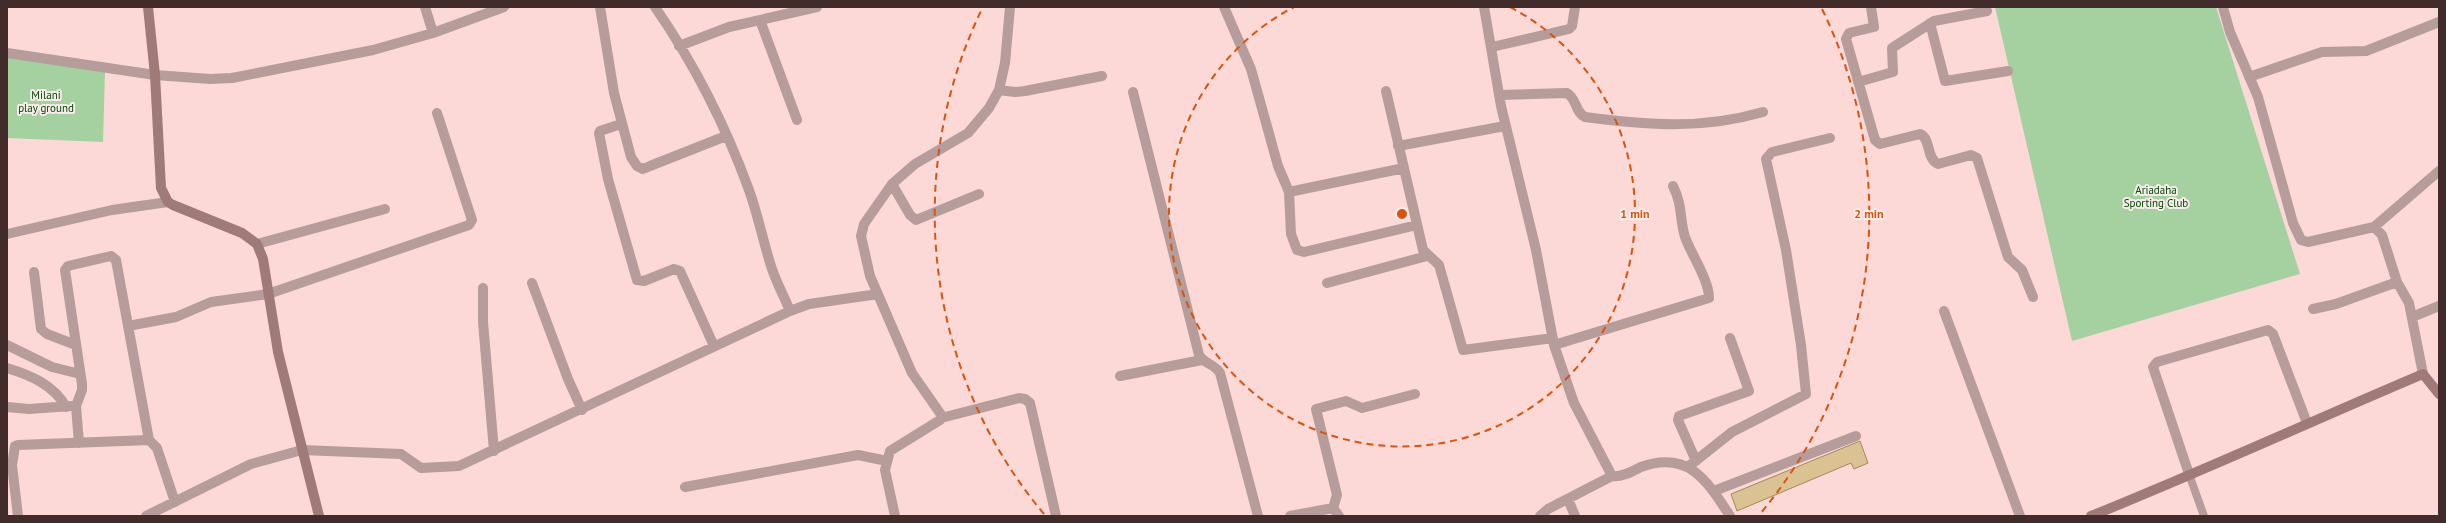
<svg xmlns="http://www.w3.org/2000/svg" width="2446" height="523" viewBox="0 0 2446 523" font-family="'PT Sans',sans-serif">
<rect width="100%" height="100%" fill="#fcd8d6"/>
<!-- green -->
<path fill="#a5d1a1" d="M1995 7H2216L2300 274 2072 341Z
M7 57 105 72 103 142 7 138Z"/>
<!-- building -->
<path fill="#dac293" stroke="#a1895c" d="M1860 441 1868 463 1854 469 1851 463 1737 511 1731 494Z"/>
<g fill="none" stroke-linecap="round" stroke-linejoin="round">
<!-- lane -->
<path stroke="#b69c9a" stroke-width="8" d="M2190 477 2204 516"/>
<!-- street -->
<path stroke="#b69c9a" stroke-width="10" d="M425 7 433 33
M600 7 614 93 631 157 637 166 643 169 650 166 726 136
M655 7C693 62 726 127 749 190 758 215 763 241 771 266 776 282 784 296 790 311
M1224 7 1251 69 1278 166 1289 192 1291 234 1297 250 1304 252 1417 225
M1484 7 1501 106 1536 250 1554 345 1574 403 1612 476C1621 478 1633 471 1641 467 1689 450 1707 481 1730 516
M1871 7 1874 27 1849 33 1846 39 1875 140 1880 144 1920 134C1931 138 1926 159 1938 164L1971 155 1977 158 2008 257 2022 270 2033 297
M2223 7 2230 32 2258 97 2293 223 2301 240 2308 242 2374 227 2382 235 2397 282 2409 303 2423 374
M760 20 797 120
M1930 23 1945 81 2008 71
M679 46 729 27 817 7
M1492 47 1569 29 1572 26 1575 7
M7 53 155 75 210 79 232 78 373 50 433 33 504 7
M2249 77 2322 52 2366 51 2439 22
M1858 82 1893 72 1892 48 1934 21 1987 11
M999 90 1015 92 1025 91 1102 76
M1386 91 1423 250 1439 265 1463 350 1553 338
M1133 92 1199 355C1204 364 1215 364 1220 373L1258 516
M1499 95 1567 93C1577 99 1575 112 1585 117 1648 125 1701 130 1763 112
M621 124 600 131 599 133 608 179 637 280 644 281 674 269 680 271 714 346
M1398 146 1505 126
M892 184 910 215 916 220 979 194
M1289 192 1404 168
M2374 227 2439 171
M7 234 112 210 168 202
M257 244 385 209
M34 272 41 329 47 334 76 345
M532 283 568 379 582 410
M1327 283 1427 256
M483 288V322L494 451
M2313 309 2336 304 2397 282
M1944 311 2020 516
M2412 317 2439 306
M128 326 176 317 211 302 268 294 469 225 472 220 437 113
M7 345 52 367 80 374
M1554 345 1709 298C1709 280 1691 254 1685 237 1679 217 1683 206 1673 186
M7 368C30 375 54 385 66 407
M1120 376 1202 360
M7 407 29 409 71 406
M941 418 1019 398 1025 399 1030 403 1056 516
M79 443 76 406 82 390V384L65 270 68 266 111 256 116 260 149 440
M1696 461 1678 420 1679 416 1749 391 1730 338
M12 465 18 516
M1689 466 1732 432 1806 394 1801 345 1786 250 1766 159 1772 152 1830 138
M7 469 12 465 15 446 18 445 149 440 157 448 175 502
M2190 477 2153 367 2157 362 2268 330 2273 334 2307 423
M685 487 858 455 887 461
M1714 491 1856 436
M1568 499 1575 516
M1333 508 1337 495 1316 409 1346 401 1362 408 1415 394
M146 516 251 464 302 450 401 454 421 468 459 466 790 311 809 304 878 294
M895 516 885 470 890 451 940 420 942 416 912 373 870 276 861 236 864 224 892 184 915 164 968 133 989 108 999 90 1005 63 1010 7
M1290 516 1333 508 1339 516
M1540 516 1548 509 1612 476"/>
<!-- secondary -->
<path stroke="#9f7a78" stroke-width="10" d="M148 7 155 75 161 188 168 202 173 205 242 233 257 244 263 259 278 352 319 516
M2091 516C2203 471 2312 421 2423 374L2439 394"/>
</g>
<!-- distance rings -->
<g fill="none" stroke="#d7540f" stroke-width="2" stroke-dasharray="7 5">
<path d="M1510 7A233 233 0 1 1 1294 7"/>
<path d="M1044 514A467 467 0 0 1 982 9M1822 9A467 467 0 0 1 1760 514"/>
</g>
<g text-anchor="middle" stroke-width="4" stroke-linejoin="round" paint-order="stroke">
<!-- park labels -->
<g font-size="11" fill="#024604" stroke="#f8eceb">
<text x="46" y="99">Milani<tspan x="46" dy="13">play ground</tspan></text>
<text x="2156" y="194">Ariadaha<tspan x="2156" dy="13">Sporting Club</tspan></text>
</g>
</g>
<circle cx="1402" cy="214" r="6" fill="#d7540f" stroke="#f8eceb" stroke-width="2"/>
<g font-size="12" text-anchor="middle" font-weight="bold" fill="#d7540f" stroke="#f8eceb" stroke-width="4" stroke-linejoin="round" paint-order="stroke">
<text x="1635" y="218">1 min</text>
<text x="1869" y="218">2 min</text>
</g>
<!-- border -->
<rect width="2446" height="523" fill="none" stroke="#422c2b" stroke-width="16"/>
</svg>
